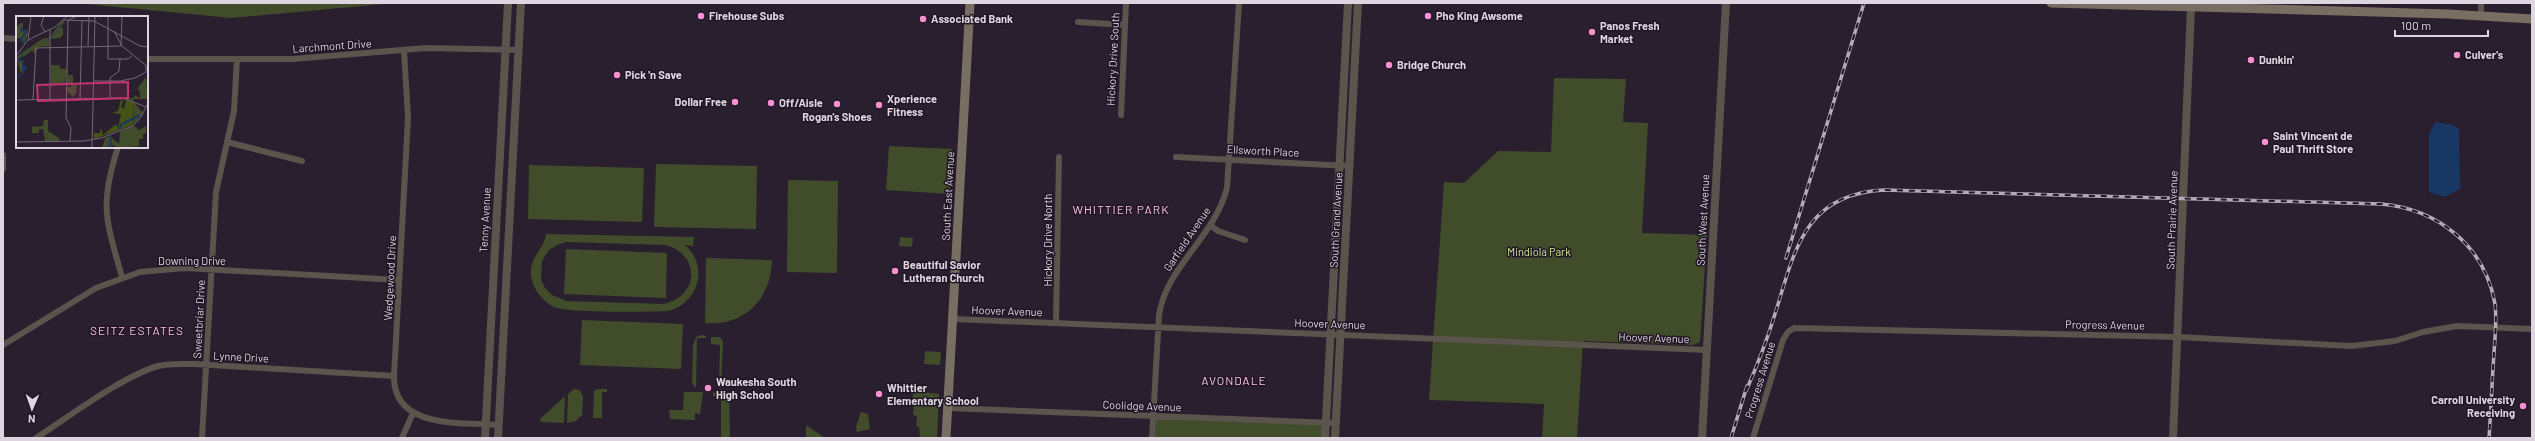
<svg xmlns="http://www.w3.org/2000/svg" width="2535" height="441" viewBox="0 0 2535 441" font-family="Barlow,sans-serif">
<rect width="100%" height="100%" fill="#2a1f2f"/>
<!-- green -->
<path fill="#414c2a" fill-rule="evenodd" d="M76 3H394L231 18Z
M1554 78 1626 79 1623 122 1648 123 1642 233 1707 235 1700 342 1693 345 1583 341 1577 438H1542L1544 404 1429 400 1444 182 1464 183 1498 151 1551 152Z
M889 146 952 149 950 194 886 190Z
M656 164 757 166 756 229 654 227Z
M529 165 644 168 642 222 528 219Z
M788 180 838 181 837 273 787 272Z
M546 234 694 237 693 246 685 245C709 266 699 303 668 311 650 312 567 313 554 307 542 301 533 289 531 276 529 256 545 249 546 234ZM566 242 666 245C701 255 699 297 663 304L567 301 552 295 545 288 541 279 542 261 549 250 557 245Z
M900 237 913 238 912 247 899 246Z
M566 249 667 253 666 298 564 294Z
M706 258 772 260C771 299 745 326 705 323Z
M582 320 683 324 681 369 580 365Z
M701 335 706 336V338H697L696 388 692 383 693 346 696 337Z
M711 337H720L723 342 721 388H719L720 345 711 344Z
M925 351 941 352 940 365 924 364Z
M574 389 580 390 583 397 582 415 576 421 567 423 568 394Z
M598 389H607V392H602V418H593L594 391Z
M719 391 729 392 730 438H721V396H713V393Z
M914 391 939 394 937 438H920L919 427 916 426 917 416 913 415 914 405H911Z
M684 392H703L700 414 695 413V420L670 419 669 410H683Z
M565 396 564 423 541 422 540 419Z
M861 412 868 414 870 429 857 432 856 427Z
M1154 417 1326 423 1325 438H1153Z
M806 425 825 438H806Z"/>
<!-- water -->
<path fill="#183763" d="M2435 122 2453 125 2459 129 2460 189 2445 197 2429 192V135Z"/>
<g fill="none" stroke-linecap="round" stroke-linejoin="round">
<!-- minor -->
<path stroke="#5a544c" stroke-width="6" d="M2481 16V3
M1078 22 1125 25
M3 38 17 39
M404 50 408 118 394 376C393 430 463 422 499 425
M147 59H293L426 48 519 50
M1121 115 1126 3
M227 142 302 161
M118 147C99 206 106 220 122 277
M3 155V169
M1176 157 1349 166
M1211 226 1218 231 1245 240
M953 319 1707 350
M1056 323 1059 157
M3 345 96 288 140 272 185 268 399 280
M948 408 1335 423
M36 438C70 416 121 377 158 366 170 363 182 364 194 364L394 376
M202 438 216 192 234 111 237 59
M402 438 413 413
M1152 438 1159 315C1166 267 1214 238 1227 188L1239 3
M1753 438 1783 340 1788 332 1794 328 2178 337 2351 346 2395 341 2423 332 2457 326 2532 329"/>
<!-- tertiary -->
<path stroke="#5a544c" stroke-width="8" d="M485 438 508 3
M498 438 521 3
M1325 438 1348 3
M1335 438 1358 3
M1702 438 1726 3
M2173 438 2191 7"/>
<!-- secondary -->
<path stroke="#786f62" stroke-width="9" d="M2051 3 2448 14 2532 19
M946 438 970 3"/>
<defs>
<path id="rail" d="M1786 258 1864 3
M1746 391C1757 366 1767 340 1775 314 1795 250 1804 194 1884 190L2381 204C2438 209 2485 246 2495 304 2497 320 2495 337 2494 353 2492 381 2491 410 2489 438
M1731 438 1747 386"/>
</defs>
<!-- rail casing -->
<use href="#rail" stroke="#b3abb7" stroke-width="3.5"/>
<!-- rail -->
<use href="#rail" stroke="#201625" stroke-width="2" stroke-dasharray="6" stroke-linecap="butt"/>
</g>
<!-- markers -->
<g fill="#f690d0" stroke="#201625" stroke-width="1.5">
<circle cx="701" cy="16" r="4"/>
<circle cx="1428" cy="16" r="4"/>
<circle cx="923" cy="19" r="4"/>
<circle cx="1592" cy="32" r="4"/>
<circle cx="2457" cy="55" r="4"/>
<circle cx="2251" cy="60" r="4"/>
<circle cx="1389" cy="65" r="4"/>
<circle cx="617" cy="75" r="4"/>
<circle cx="735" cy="102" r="4"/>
<circle cx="771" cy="103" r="4"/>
<circle cx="837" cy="104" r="4"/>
<circle cx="879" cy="105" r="4"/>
<circle cx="2265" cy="142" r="4"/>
<circle cx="895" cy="271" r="4"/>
<circle cx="708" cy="388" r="4"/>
<circle cx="879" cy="394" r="4"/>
<circle cx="2523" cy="406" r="4"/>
</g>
<g text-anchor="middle" stroke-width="3" stroke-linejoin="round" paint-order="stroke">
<!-- poi labels -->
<g font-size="11" font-weight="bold" fill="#ddd6e0" stroke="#201625" text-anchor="start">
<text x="709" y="20">Firehouse Subs</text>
<text x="1436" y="20">Pho King Awsome</text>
<text x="931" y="23">Associated Bank</text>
<text x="1600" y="30">Panos Fresh<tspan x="1600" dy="13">Market</tspan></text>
<text x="2465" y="59">Culver's</text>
<text x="2259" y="64">Dunkin'</text>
<text x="1397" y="69">Bridge Church</text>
<text x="625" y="79">Pick 'n Save</text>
<text x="887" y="103">Xperience<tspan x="887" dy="13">Fitness</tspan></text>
<text x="727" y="106" text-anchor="end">Dollar Free</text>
<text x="779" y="107">Off/Aisle</text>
<text x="837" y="121" text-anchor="middle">Rogan's Shoes</text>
<text x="2273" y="140">Saint Vincent de<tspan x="2273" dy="13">Paul Thrift Store</tspan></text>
<text x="903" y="269">Beautiful Savior<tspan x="903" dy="13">Lutheran Church</tspan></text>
<text x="716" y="386">Waukesha South<tspan x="716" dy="13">High School</tspan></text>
<text x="887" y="392">Whittier<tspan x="887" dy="13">Elementary School</tspan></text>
<text x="2515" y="404" text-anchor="end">Carroll University<tspan x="2515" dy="13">Receiving</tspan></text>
</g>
<!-- street labels -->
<g font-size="11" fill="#ddd6e0" stroke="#201625">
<text transform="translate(332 46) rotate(-4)" y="4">Larchmont Drive</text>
<text transform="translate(1113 59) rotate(-87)" y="4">Hickory Drive South</text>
<text transform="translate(1263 151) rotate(3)" y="4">Ellsworth Place</text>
<text transform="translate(948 196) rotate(-87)" y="4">South East Avenue</text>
<text transform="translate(485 220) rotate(-87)" y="4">Tenny Avenue</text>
<text transform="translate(1336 220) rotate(-87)" y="4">South Grand Avenue</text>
<text transform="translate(1703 220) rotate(-87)" y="4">South West Avenue</text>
<text transform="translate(2172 220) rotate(-88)" y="4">South Prairie Avenue</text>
<text transform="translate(1187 239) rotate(-56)" y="4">Garfield Avenue</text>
<text transform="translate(1048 240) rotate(-90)" y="4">Hickory Drive North</text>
<text x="192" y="265">Downing Drive</text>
<text transform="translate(390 278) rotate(-87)" y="4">Wedgewood Drive</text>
<text transform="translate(1007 311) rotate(2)" y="4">Hoover Avenue</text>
<text transform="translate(199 319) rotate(-87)" y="4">Sweetbriar Drive</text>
<text transform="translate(1330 324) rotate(2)" y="4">Hoover Avenue</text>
<text transform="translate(2105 325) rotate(1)" y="4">Progress Avenue</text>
<text transform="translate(1654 338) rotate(2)" y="4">Hoover Avenue</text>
<text transform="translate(241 357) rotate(3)" y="4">Lynne Drive</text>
<text transform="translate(1760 380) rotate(-73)" y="4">Progress Avenue</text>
<text transform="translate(1142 406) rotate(2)" y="4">Coolidge Avenue</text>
</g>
<!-- park labels -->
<g font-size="11" fill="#d2ee96" stroke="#201625">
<text x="1539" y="256">Mindiola Park</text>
</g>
<!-- neighbourhood labels -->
<g font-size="12" letter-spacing="1" fill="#fabfe2" stroke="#201625">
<text x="1121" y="214">WHITTIER PARK</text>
<text x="137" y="335">SEITZ ESTATES</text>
<text x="1234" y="385">AVONDALE</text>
</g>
</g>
<!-- overview -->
<g transform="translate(16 16)">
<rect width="132" height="132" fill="#2a1f2f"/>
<path d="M46 5 49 6 44 11 47 12V19L44 22 33 23V30L22 31 19 38 16 34 9 40 3 42 2 45H7L6 50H10L5 57 0 41 26 23 33 22ZM7 6V14H11L12 18 8 28 4 22H0V11ZM35 49H43L45 53H51L49 67 35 68ZM52 59H57V69H61L60 77 57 81 51 75V71H55V68H51ZM130 61 132 83H118V85L110 82H118L119 79 124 82V75L121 73ZM118 86 127 97 117 109 118 100ZM28 104H32V115L43 122V125H29L27 113H23V117H16V111H12L27 110ZM118 110 123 114 130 110V117L127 118V123H123V130L101 132 98 129 86 132 89 122 94 120 103 128 104 116Z" fill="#414c2a"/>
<path d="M105 83 107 85 105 91 108 93 110 85 107 83 118 86 117 109 78 123V117H84L85 111 87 119 100 108 102 112 105 98 96 97 102 95Z" fill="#435317"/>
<path d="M57 0 35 22 7 37 6 41 3 44H7L8 45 7 49 11 51 5 61 0 62 6 58V48L7 45 3 46 2 44 6 38 34 22Z" fill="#183763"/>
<path fill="none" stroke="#183763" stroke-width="2" d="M7 11 5 14 10 16 5 24 8 27M103 113 106 108 124 99M94 132 95 119"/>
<path fill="none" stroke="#726876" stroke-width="1" d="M28 0 25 9 29 16M92 0V43H112L116 40M47 4 78 5 124 30 132 31M98 15 106 30 132 51M12 24 15 0M72 30 73 0M0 40 12 24 39 11 52 0M78 65H104L119 62 130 56V50M94 82V62L103 55 104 43M17 83 20 32 105 30 106 0M64 83 66 5M0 84 107 82 130 91M34 84V13M54 125 55 112 50 102 52 4 61 0M0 126 68 125 85 122 117 110 125 101 132 87M76 132 79 0"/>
<path fill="#c6346f" fill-opacity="0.15" stroke="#c6346f" stroke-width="2" d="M112 66V82L22 85 21 69Z"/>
<rect width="132" height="132" fill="none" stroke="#ddd6e0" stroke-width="2"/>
</g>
<!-- border -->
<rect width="2535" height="441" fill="none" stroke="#ddd6e0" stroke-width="8"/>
<!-- north arrow -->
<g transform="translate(32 409) rotate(182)" stroke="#201625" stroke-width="3" paint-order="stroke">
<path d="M0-3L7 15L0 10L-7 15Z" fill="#ddd6e0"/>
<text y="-6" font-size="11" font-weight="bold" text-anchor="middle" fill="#ddd6e0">N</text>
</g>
<!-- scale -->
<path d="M2395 30v6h93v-6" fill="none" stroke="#ddd6e0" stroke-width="2"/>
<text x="2401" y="30" font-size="12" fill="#ddd6e0" stroke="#201625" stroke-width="3" paint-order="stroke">100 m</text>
</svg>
